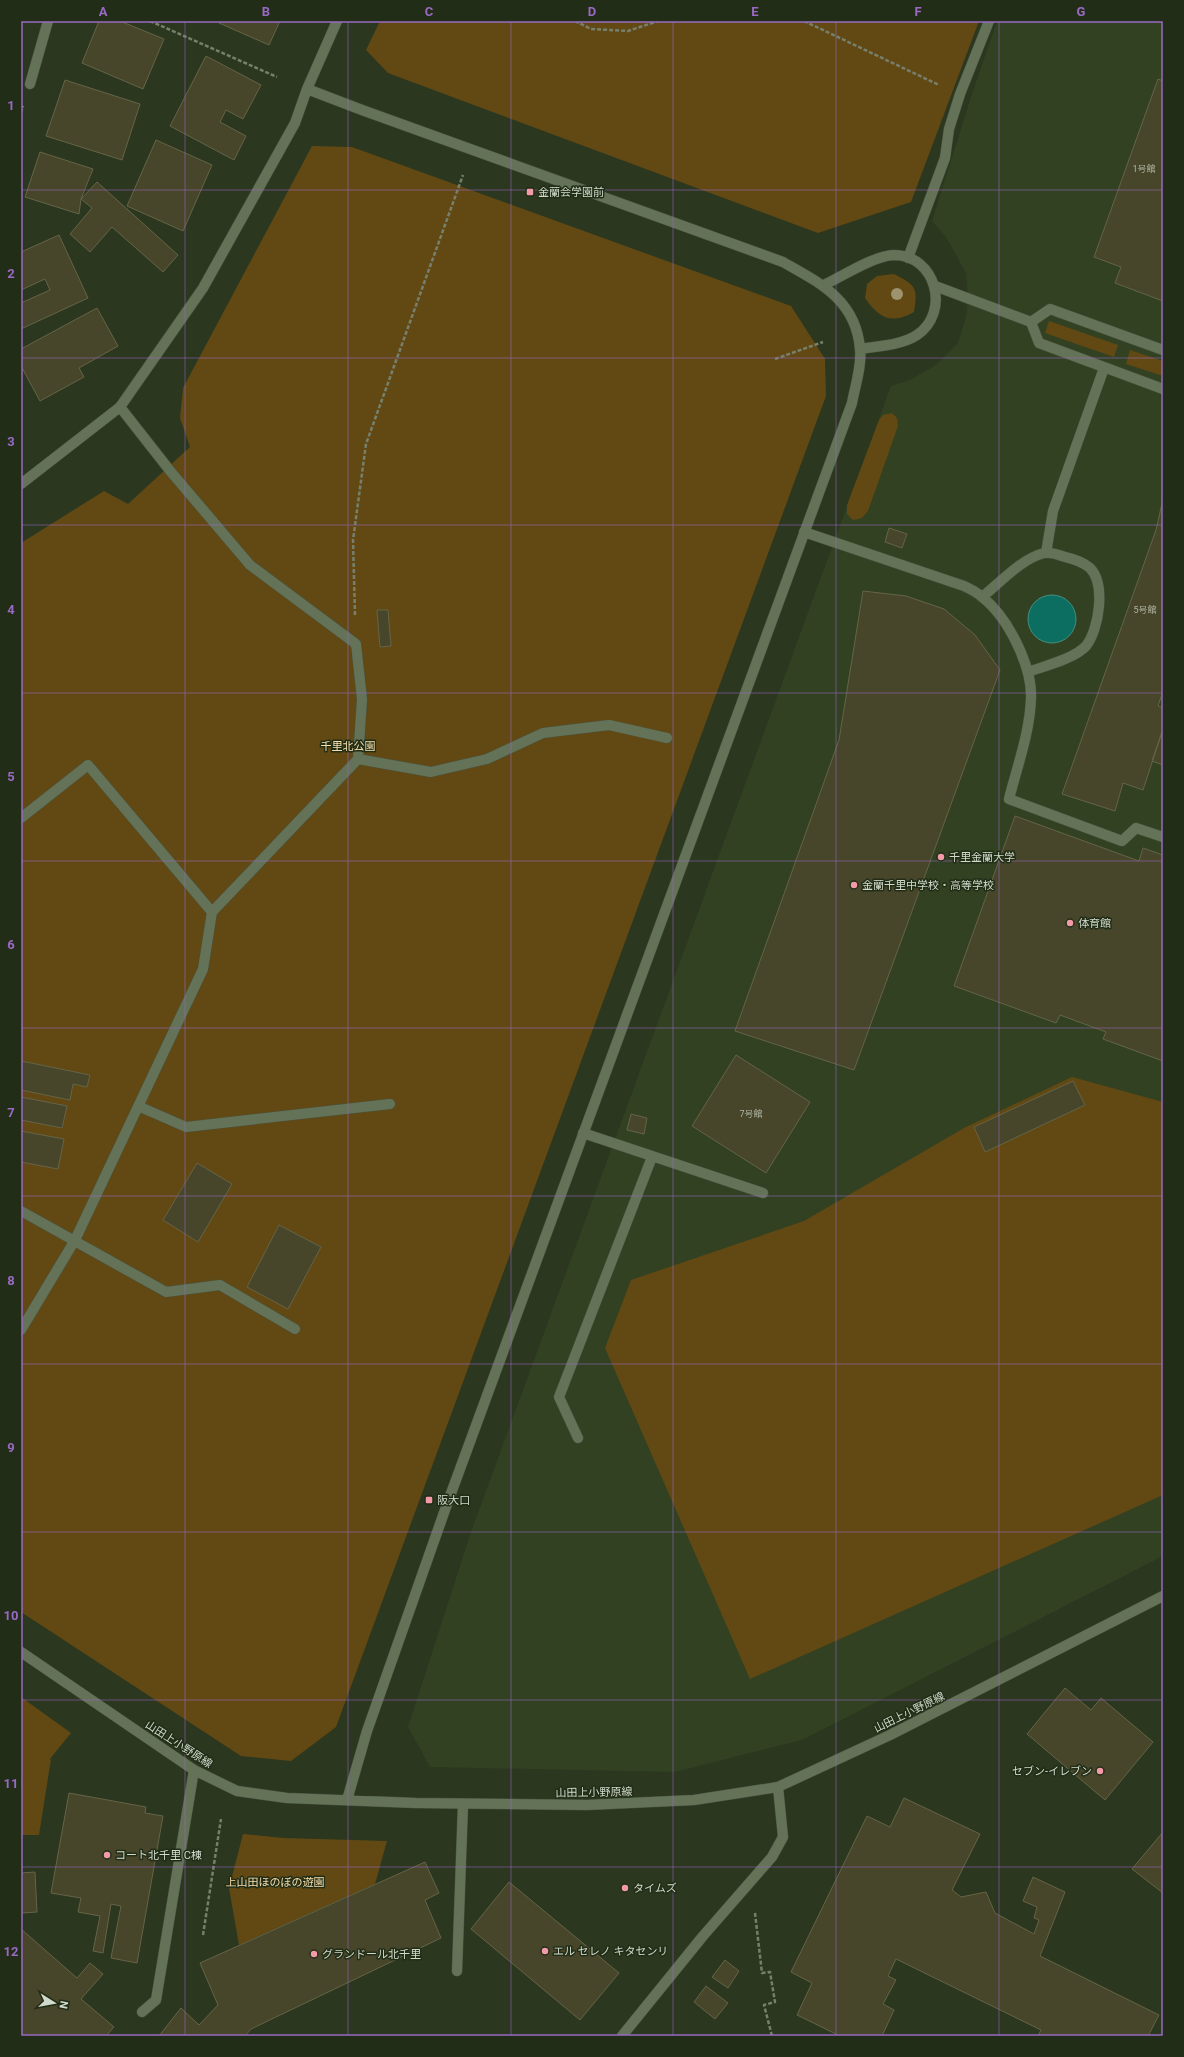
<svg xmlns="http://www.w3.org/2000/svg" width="1184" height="2057" viewBox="0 0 1184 2057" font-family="Roboto,'Noto Sans JP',sans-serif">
<rect width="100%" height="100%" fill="#2b371f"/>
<!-- built -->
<path fill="#314122" d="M997 21H1163V1556L802 1740 675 1772 430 1767 408 1727 471 1532 891 386 910 380 936 365 958 343 966 317 968 298 966 273 946 237 932 221 971 97Z"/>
<!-- green -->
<path fill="#624914" d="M380 21H979L911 202 818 233 388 73 366 50Z
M312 146 352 147 791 306 825 359 826 396 336 1727 291 1761 241 1756 21 1612V543L104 491 128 504 190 447 180 418 183 388Z
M894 274C916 285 918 288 914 312 891 325 879 318 865 298L867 284 877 276Z
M1049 321 1118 345 1114 357 1045 333Z
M1130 350 1163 361V376L1126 364Z
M892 413 897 418 898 426 868 511 862 518 853 520 847 514V505L879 420 883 415Z
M1072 1077 1163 1102V1495L750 1679 605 1348 631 1280 804 1221 964 1128Z
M21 1697 71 1733 49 1760 51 1759 39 1835H21Z
M243 1834 283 1838 387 1841 375 1884 239 1945 229 1888Z"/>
<!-- water -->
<path fill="#0c6e60" stroke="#478e80" d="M1028 619a24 24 0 1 1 48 0a24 24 0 1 1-48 0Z"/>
<!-- building -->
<path fill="#47462a" stroke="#656447" d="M99 21H120L164 39 143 89 82 63Z
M220 21H280L269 45 219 23Z
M206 56 261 85 243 119 226 110 220 122 246 136 234 160 170 126Z
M1158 79 1163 81V301L1115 283 1121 267 1094 257Z
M65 80 140 104 122 160 46 136Z
M156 140 212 165 183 231 127 206Z
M40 152 93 169 81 199 79 214 25 197Z
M97 182 178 255 163 272 112 227 90 252 70 234 92 208 81 199Z
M59 235 88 298 21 329V303L50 290 45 279 21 290V252Z
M97 308 118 346 79 368 84 377 40 401 21 366V349Z
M1163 499V691L1158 706 1163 708V729L1143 790 1123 783 1115 811 1062 794 1156 530Z
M889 528 907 534 902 548 885 542Z
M863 591 906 596 944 609 975 635 1000 670 854 1070 735 1031 839 740Z
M377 610H388L391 646 380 647Z
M1163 729V765L1152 761Z
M1015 816 1139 861 1143 848 1163 855V1061L1103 1039 1106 1032 1060 1015 1056 1023 954 986Z
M736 1055 810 1102 766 1173 692 1126Z
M21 1061 90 1075 87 1087 73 1084 70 1100 21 1090Z
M1073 1081 1085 1105 985 1152 974 1127Z
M21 1097 67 1106 62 1128 21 1120Z
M631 1114 647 1118 644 1134 627 1130Z
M21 1131 64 1139 58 1169 21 1162Z
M197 1163 232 1184 198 1242 163 1220Z
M279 1225 321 1247 288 1309 247 1287Z
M1065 1688 1091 1710 1101 1698 1153 1742 1105 1800 1027 1734Z
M69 1793 146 1807 145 1813 163 1816 137 1963 111 1958 121 1906 111 1904 103 1953 93 1951 100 1916 78 1912 81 1898 51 1893Z
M904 1798 980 1834 952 1890 961 1897 986 1892 995 1913 1034 1934 1039 1920 1034 1918 1037 1907 1023 1901 1033 1877 1065 1892 1040 1956 1159 2015 1148 2036H1038L1041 2030 896 1959 888 1976 896 1980 883 2004 894 2010 882 2036H840L797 2015 812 1983 791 1972 867 1816 890 1827Z
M1163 1832V1893L1132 1869Z
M425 1862 439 1893 425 1900 441 1938 251 2029 245 2036H159L181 2008 199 2025 218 2005 200 1963Z
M35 1872 37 1912 21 1913V1873Z
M509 1882 619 1973 580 2020 471 1929Z
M21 1929 77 1978 90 1963 103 1974 81 1999 114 2027 106 2036H21Z
M725 1960 739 1971 728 1988 712 1977Z
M706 1986 728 2003 715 2019 694 2002Z"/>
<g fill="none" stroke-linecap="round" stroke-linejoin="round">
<defs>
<path id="lane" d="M908 258 945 158 949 129 960 94 989 21
M935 286 1031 322 1039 343 1163 389
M1031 322 1050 309 1163 350
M804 532 964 586C970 589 977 592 982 597 1008 617 1032 666 1031 698 1030 732 1017 767 1009 799L1122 841 1136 828 1163 837
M1046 553 1053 511 1104 368
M982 597C1001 582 1021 559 1044 553 1051 552 1059 555 1065 557 1074 559 1083 562 1090 568 1106 584 1099 630 1086 646 1074 659 1044 666 1028 672
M358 759 431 772 487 759 543 733 609 725 667 738
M21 818 88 765 212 912
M138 1106 186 1127 390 1104
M583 1133 763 1193
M21 1211 166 1292 220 1285 295 1329
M21 1330 75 1240 203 969 212 912 358 759 362 699 356 644 250 565 171 472 120 407
M578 1438 559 1397 652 1157
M457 1971 463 1804
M142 2012 156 2000 194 1770"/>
<path id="street" d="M30 84 48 21
M824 285C843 276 873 256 894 255 936 255 951 312 917 335 902 345 878 346 860 349
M21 484 120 407
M622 2036 703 1936 772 1857 783 1837 778 1787"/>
<path id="secondary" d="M337 21 307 89 362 110 783 262C820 283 856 300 860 349 862 366 855 386 852 403L446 1507 367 1731 347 1800
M120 407 203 288 295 123 307 89
M21 1652 194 1770 237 1791 287 1798 416 1803 587 1805 694 1800 778 1787 890 1735 1163 1596"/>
</defs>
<!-- lane casing -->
<use href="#lane" stroke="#48533f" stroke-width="11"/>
<!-- street casing -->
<use href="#street" stroke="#48533f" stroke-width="11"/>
<!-- secondary casing -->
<use href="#secondary" stroke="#48533f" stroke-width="11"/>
<!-- path -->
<path stroke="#76806d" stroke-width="2.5" stroke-dasharray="4 2" stroke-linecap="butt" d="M150 21 277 77
M575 21 591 29 628 31 658 21
M804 21 939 85
M21 113 23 106
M775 359 823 342
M355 615 353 540 366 444 463 175
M755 1913 762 1973 770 1972 775 2002 764 2005 772 2036
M203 1935 221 1819"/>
<!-- lane -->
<use href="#lane" stroke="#647358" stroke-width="10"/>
<!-- street -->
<use href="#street" stroke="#647358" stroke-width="10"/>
<!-- secondary -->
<use href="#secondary" stroke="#647358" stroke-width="10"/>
</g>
<!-- trees -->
<circle fill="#9d936e" cx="897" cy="294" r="6"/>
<!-- grid -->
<path fill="none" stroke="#9969c4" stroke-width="1" stroke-opacity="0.55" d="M185 21V2036M348 21V2036M511 21V2036M673 21V2036M836 21V2036M999 21V2036M21 190H1163M21 358H1163M21 525H1163M21 693H1163M21 861H1163M21 1028H1163M21 1196H1163M21 1364H1163M21 1532H1163M21 1700H1163M21 1867H1163"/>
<!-- markers -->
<g fill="#f39aa8" stroke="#212d16" stroke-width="1.5">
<rect x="526" y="188" width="8" height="8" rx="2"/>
<circle cx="941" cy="857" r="4"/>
<circle cx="854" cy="885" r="4"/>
<circle cx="1070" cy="923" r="4"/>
<rect x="425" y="1496" width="8" height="8" rx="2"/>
<circle cx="1100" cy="1771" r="4"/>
<circle cx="107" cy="1855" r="4"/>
<circle cx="625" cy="1888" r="4"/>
<circle cx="545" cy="1951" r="4"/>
<circle cx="314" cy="1954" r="4"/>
</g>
<g text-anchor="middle" stroke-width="3" stroke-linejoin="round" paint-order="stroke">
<!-- number labels -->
<g font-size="9" fill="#afb5a4">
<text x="1144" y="172">1号館</text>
<text x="1145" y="613">5号館</text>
<text x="751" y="1117">7号館</text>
</g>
<!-- poi labels -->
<g font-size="11" fill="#d2dacc" stroke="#212d16" text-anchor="start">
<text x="538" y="196">金蘭会学園前</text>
<text x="949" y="861">千里金蘭大学</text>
<text x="862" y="889">金蘭千里中学校・高等学校</text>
<text x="1078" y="927">体育館</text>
<text x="437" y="1504">阪大口</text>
<text x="1092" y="1775" text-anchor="end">セブン-イレブン</text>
<text x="115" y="1859">コート北千里 C棟</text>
<text x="633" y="1892">タイムズ</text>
<text x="553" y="1955">エル セレノ キタセンリ</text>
<text x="322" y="1958">グランドール北千里</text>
</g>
<!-- park labels -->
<g font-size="11" fill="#fadfae" stroke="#212d16">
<text x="348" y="750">千里北公園</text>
<text x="275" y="1886">上山田ほのぼの遊園</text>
</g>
<!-- street labels -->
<g font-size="11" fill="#d2dacc" stroke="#212d16">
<text transform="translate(909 1712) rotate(-26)" y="4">山田上小野原線</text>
<text transform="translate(179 1744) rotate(33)" y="4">山田上小野原線</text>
<text transform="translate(594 1792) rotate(-1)" y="4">山田上小野原線</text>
</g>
</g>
<!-- border -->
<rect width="1184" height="2057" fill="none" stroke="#212d16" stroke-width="44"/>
<!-- north arrow -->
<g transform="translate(54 2003) rotate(101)" stroke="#212d16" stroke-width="3" paint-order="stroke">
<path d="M0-3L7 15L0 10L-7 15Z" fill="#d2dacc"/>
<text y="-6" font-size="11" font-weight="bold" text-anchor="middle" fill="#d2dacc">N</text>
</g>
<rect x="22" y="22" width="1140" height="2013" fill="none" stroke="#9969c4" stroke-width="1.5"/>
<g font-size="13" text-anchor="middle" font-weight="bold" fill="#9969c4">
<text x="103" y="16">A</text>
<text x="266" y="16">B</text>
<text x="429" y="16">C</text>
<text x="592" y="16">D</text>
<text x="755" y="16">E</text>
<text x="918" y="16">F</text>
<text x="1081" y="16">G</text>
<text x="11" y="110">1</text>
<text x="11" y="278">2</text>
<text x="11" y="446">3</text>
<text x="11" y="614">4</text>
<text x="11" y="781">5</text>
<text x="11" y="949">6</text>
<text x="11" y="1117">7</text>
<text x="11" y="1285">8</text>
<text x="11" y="1452">9</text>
<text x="11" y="1620">10</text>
<text x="11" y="1788">11</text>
<text x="11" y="1956">12</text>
</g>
</svg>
